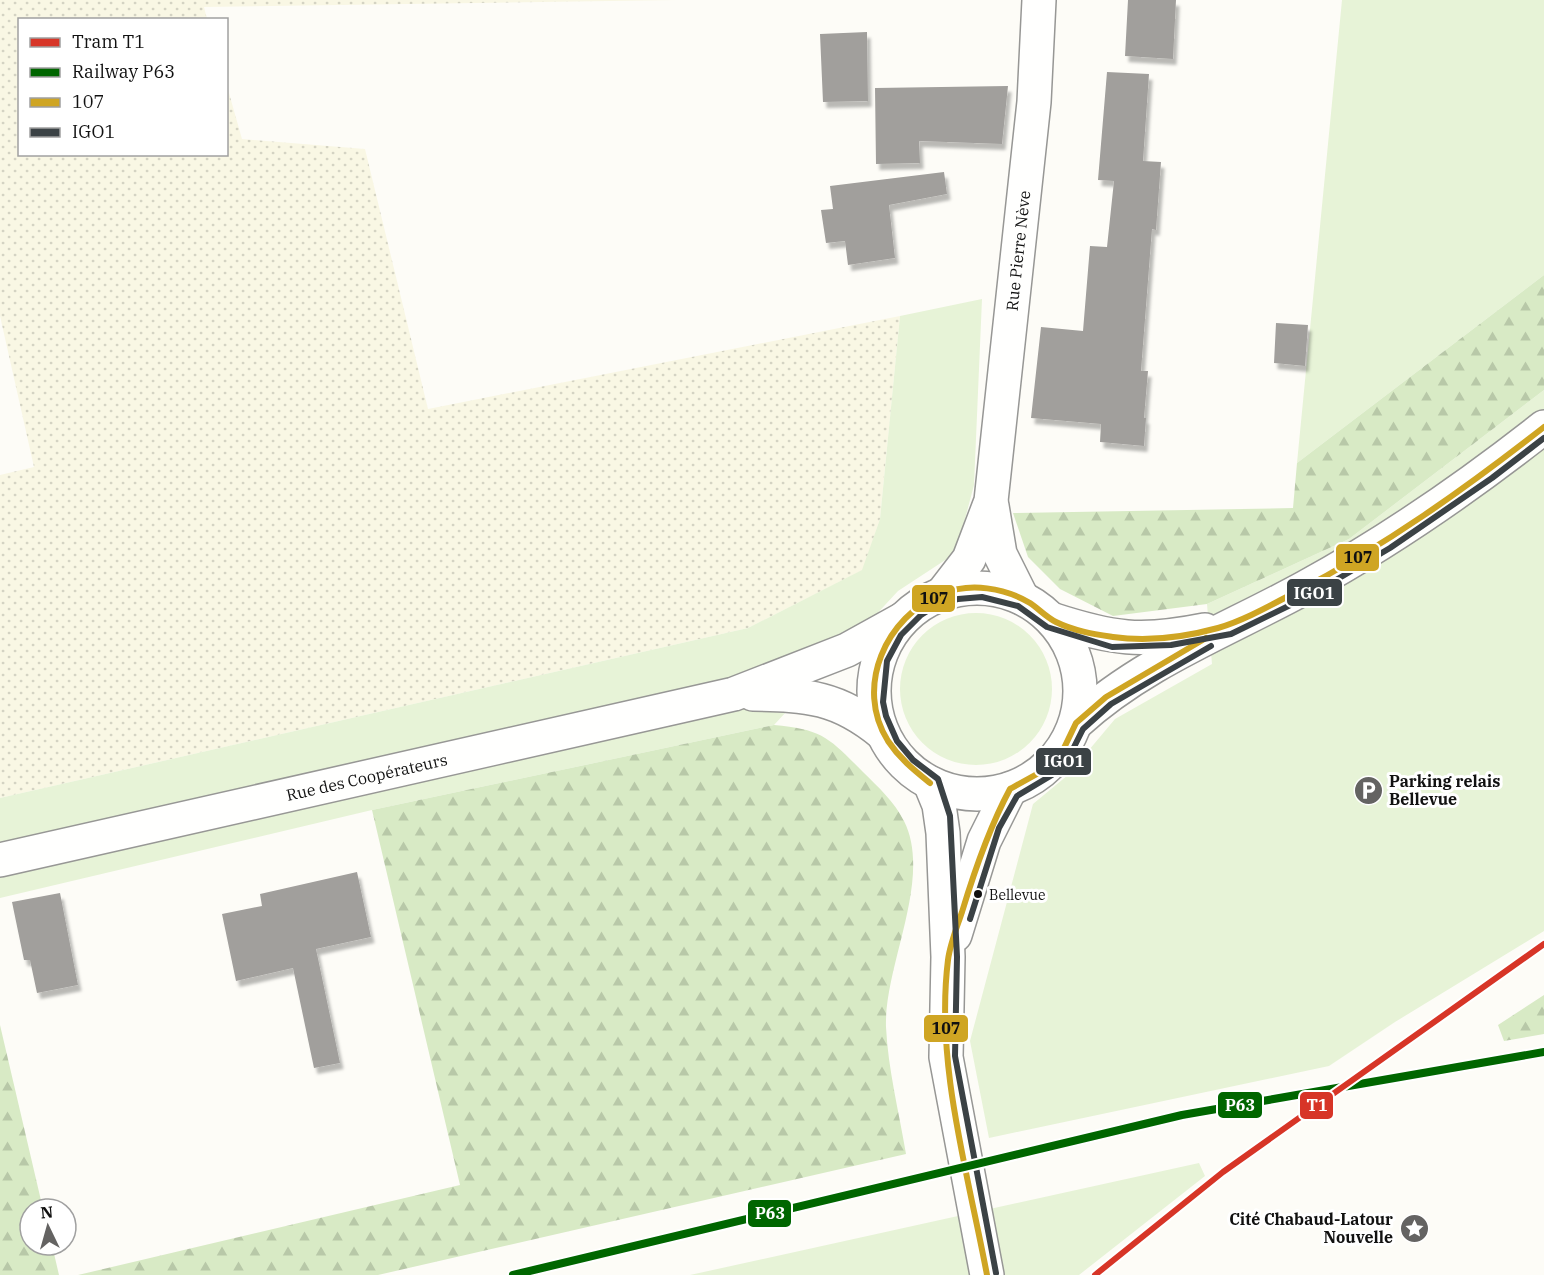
<svg xmlns="http://www.w3.org/2000/svg" width="1544" height="1275" viewBox="0 0 1544 1275" font-family="'IBM Plex Serif',serif">
<defs>
<pattern id="farmland-dots" width="8" height="8" patternUnits="userSpaceOnUse" patternTransform="scale(1.5)"><rect width="8" height="8" fill="#f9f7e4"/><path d="M2 2h.1M6 6h.1" fill="none" stroke="#d4d3c3" stroke-width="1.8" stroke-linecap="round"/></pattern>
<pattern id="forest-firs" width="22" height="20" patternUnits="userSpaceOnUse" patternTransform="scale(1.5)"><rect width="22" height="20" fill="#d8eac5"/><path d="M5 1l3.5 6h-7zM16 11l3.5 6h-7z" fill="#b8c8a8"/></pattern>
<filter id="shadow"><feDropShadow dx="3.5" dy="6" stdDeviation="1.5" flood-color="#0004"/></filter>
</defs>
<rect width="100%" height="100%" fill="#fdfcf7"/>
<!-- farmland -->
<path fill="url(#farmland-dots)" d="M0 0H677L204 7 207 19 20 20V154H226L227 86 242 139 365 149 428 409 900 316 880 519 863 570 748 628 0 798V475L34 467 0 316Z"/>
<!-- grass -->
<path fill="#e7f3d7" d="M1342 0H1544V275L1297 463Z
M982 299 974 485 956 553 898 591 774 725 372 810 0 898V798L748 628 862 570 880 519 900 316Z
M1544 390V931L1395 1022 1329 1066 989 1138 970 1041 1033 804 1068 775 1115 719 1212 664 1207 604 1349 539Z
M900 689a76 76 0 1 1 152 0a76 76 0 1 1-152 0Z
M1199 1163 1205 1176 1079 1275H690Z"/>
<!-- forest -->
<path fill="url(#forest-firs)" d="M1544 275V390L1349 539 1207 604 1113 616 1060 589 1028 557 1013 513 1293 508 1297 463Z
M774 725C823 729 830 739 863 772 878 787 894 801 904 821 933 879 884 965 886 1027 888 1069 899 1112 906 1154L378 1275H78L460 1185 372 810Z
M1544 995V1034L1504 1041 1498 1025Z
M0 1025 43 1209H30V1245H52L59 1275H0Z"/>
<!-- building -->
<path fill="#a19f9c" filter="url(#shadow)" d="M1128 0H1176L1173 59 1125 56Z
M867 32 868 101 823 102 820 34Z
M1107 72 1149 74 1143 161 1161 162 1156 230 1152 229 1141 371H1148L1144 418H1146L1144 446 1100 442 1101 424 1031 418 1041 327 1083 331 1090 246 1107 247 1114 181 1098 180Z
M1008 86 1002 144 919 141 920 163 876 164 875 88Z
M944 172 947 194 889 205 895 258 848 265 845 241 826 243 821 210 833 209 830 186Z
M1276 323 1308 325 1305 366 1274 363Z
M357 872 371 937 316 949 340 1063 314 1068 293 968 236 981 222 914 262 906 260 894Z
M60 893 78 985 37 993 30 960H24L12 902Z"/>
<g fill="none" stroke-linecap="round" stroke-linejoin="round">
<defs>
<g id="minor">
<path d="M992 506 1000 554 1022 598"/>
<circle cx="977" cy="691" r="103"/>
<path id="s1" d="M942 594 969 559 991 501 1034 102 1039 0"/>
<path d="M1051 619C1112 639 1141 643 1205 630"/>
<path d="M753 694C808 695 838 697 882 733"/>
<path d="M1076 723C1142 662 1228 630 1306 587 1390 541 1469 486 1544 427"/>
<path d="M930 783 939 805 943 833 948 957 946 1057 987 1275"/>
<path id="s2" d="M0 860 734 694 847 650 903 619"/>
<path d="M955 935 984 841 1010 789"/>
</g>
</defs>
<!-- minor casing -->
<use href="#minor" stroke="#979795" stroke-width="36"/>
<!-- minor -->
<use href="#minor" stroke="#fffffe" stroke-width="33"/>
<defs>
<path id="bus-1" d="M930 783C914 770 900 759 888 741 854 687 886 616 942 594 970 582 1005 588 1030 603 1039 609 1046 617 1056 622 1074 631 1094 634 1113 637 1147 642 1185 637 1218 628 1245 620 1271 605 1296 592 1385 546 1466 488 1544 427
M1010 789 1046 769 1064 748 1076 723 1106 697 1206 638
M987 1275C968 1173 935 1063 948 960 950 944 957 927 962 912 975 869 989 828 1010 789"/>
<path id="bus-2" d="M970 919 999 828 1017 796 1052 775 1071 753 1083 729 1111 704 1211 646
M996 1273 955 1056 957 957 950 816 938 779 913 760 897 741 886 716 883 702 887 661 901 635 921 615 932 608 958 599 982 597 1018 606 1047 627 1112 647 1171 645 1231 634 1309 596 1390 548 1492 478 1544 438"/>
</defs>
<!-- bus-1 casing -->
<use href="#bus-1" stroke="#fff" stroke-width="10"/>
<!-- bus-2 casing -->
<use href="#bus-2" stroke="#fff" stroke-width="10"/>
<!-- bus-1 -->
<use href="#bus-1" stroke="#cfa523" stroke-width="6"/>
<!-- bus-2 -->
<use href="#bus-2" stroke="#3b4245" stroke-width="6"/>
<defs>
<path id="rail-1" d="M513 1275 1182 1115 1544 1052"/>
</defs>
<!-- rail-1 casing -->
<use href="#rail-1" stroke="#fff" stroke-width="12"/>
<!-- rail-1 -->
<use href="#rail-1" stroke="#060" stroke-width="8"/>
<defs>
<path id="tram-1" d="M1095 1275 1223 1172 1544 944"/>
</defs>
<!-- tram-1 casing -->
<use href="#tram-1" stroke="#fff" stroke-width="10"/>
<!-- tram-1 -->
<use href="#tram-1" stroke="#d73527" stroke-width="6"/>
</g>
<!-- icons -->
<defs>
<symbol id="parking-disc" viewBox="-11 -11 22 22"><circle r="9.5" fill="#646362" stroke="#fff"/><path d="M-3.5-5.5H1a3.5 3.5 0 0 1 0 7H-1V5.5H-3.5ZM-1-3.4V-.6H.8a1.4 1.4 0 0 0 0-2.8Z" fill="#fff"/></symbol>
<symbol id="sight-disc" viewBox="-11 -11 22 22"><circle r="9.5" fill="#646362" stroke="#fff"/><path d="M0-6L1.8-2.2L6-1.7L2.9 1.2L3.7 5.4L0 3.3L-3.7 5.4L-2.9 1.2L-6-1.7L-1.8-2.2Z" fill="#fff"/></symbol>
</defs>
<g fill-rule="evenodd">
<use href="#parking-disc" x="1352" y="774" width="33" height="33"/>
<use href="#sight-disc" x="1398" y="1212" width="33" height="33"/>
</g>
<!-- markers -->
<circle fill="#111" stroke="#fff" stroke-width="2" cx="978" cy="894" r="5"/>
<g text-anchor="middle" stroke-width="6" stroke-linejoin="round" paint-order="stroke">
<!-- bus labels -->
<g font-size="14" fill="#111" stroke="#fff" text-anchor="start">
<text x="989" y="900">Bellevue</text>
</g>
<!-- street labels -->
<g font-size="16" fill="#111" stroke="#fff">
<text dy="6" stroke="none"><textPath href="#s1" startOffset="358">Rue Pierre Nève</textPath></text>
<text dy="6" stroke="none"><textPath href="#s2" startOffset="376">Rue des Coopérateurs</textPath></text>
</g>
<!-- poi labels -->
<g font-size="16" font-weight="bold" fill="#111" stroke="#fff" text-anchor="start">
<text x="1389" y="787">Parking relais<tspan x="1389" dy="18">Bellevue</tspan></text>
<text x="1393" y="1225" text-anchor="end">Cité Chabaud-Latour<tspan x="1393" dy="18">Nouvelle</tspan></text>
</g>
</g>
<g stroke="#fff" stroke-width="2">
<rect x="1335" y="543" width="45" height="29" rx="6" fill="#cfa523"/>
<rect x="1286" y="578" width="57" height="29" rx="6" fill="#3b4245"/>
<rect x="911" y="584" width="45" height="29" rx="6" fill="#cfa523"/>
<rect x="1035" y="747" width="57" height="29" rx="6" fill="#3b4245"/>
<rect x="923" y="1014" width="46" height="29" rx="6" fill="#cfa523"/>
<rect x="1217" y="1091" width="46" height="28" rx="6" fill="#060"/>
<rect x="1299" y="1091" width="35" height="29" rx="6" fill="#d73527"/>
<rect x="747" y="1199" width="45" height="29" rx="6" fill="#060"/>
</g>
<g font-size="16" text-anchor="middle" font-weight="bold" fill="#fff">
<text x="1314" y="599">IGO1</text>
<text x="1064" y="767">IGO1</text>
<text x="1240" y="1111">P63</text>
<text x="1317" y="1111">T1</text>
<text x="770" y="1219">P63</text>
</g>
<g font-size="16" text-anchor="middle" font-weight="bold" fill="#111">
<text x="1358" y="563">107</text>
<text x="934" y="604">107</text>
<text x="946" y="1034">107</text>
</g>
<!-- legend -->
<rect x="18" y="18" width="210" height="138" fill="#ffffff" stroke="#a0a0a0" stroke-width="1.5"/>
<rect x="30" y="38" width="30" height="9" fill="#d73527" stroke="#a0a0a0" stroke-width="1.5"/>
<text x="72" y="48" font-size="18" fill="#111111">Tram T1</text>
<rect x="30" y="68" width="30" height="9" fill="#006600" stroke="#a0a0a0" stroke-width="1.5"/>
<text x="72" y="78" font-size="18" fill="#111111">Railway P63</text>
<rect x="30" y="98" width="30" height="9" fill="#cfa523" stroke="#a0a0a0" stroke-width="1.5"/>
<text x="72" y="108" font-size="18" fill="#111111">107</text>
<rect x="30" y="128" width="30" height="9" fill="#3b4245" stroke="#a0a0a0" stroke-width="1.5"/>
<text x="72" y="138" font-size="18" fill="#111111">IGO1</text>
<!-- north arrow -->
<g transform="translate(48 1227) rotate(355)"><circle r="28" fill="#ffffff" stroke="#a0a0a0" stroke-width="1.5"/>
<path d="M0-4.5L10 22L0 15L-10 22Z" fill="#646362"/>
<text y="-9" font-size="16" font-weight="bold" text-anchor="middle" fill="#111111">N</text>
</g>
</svg>
